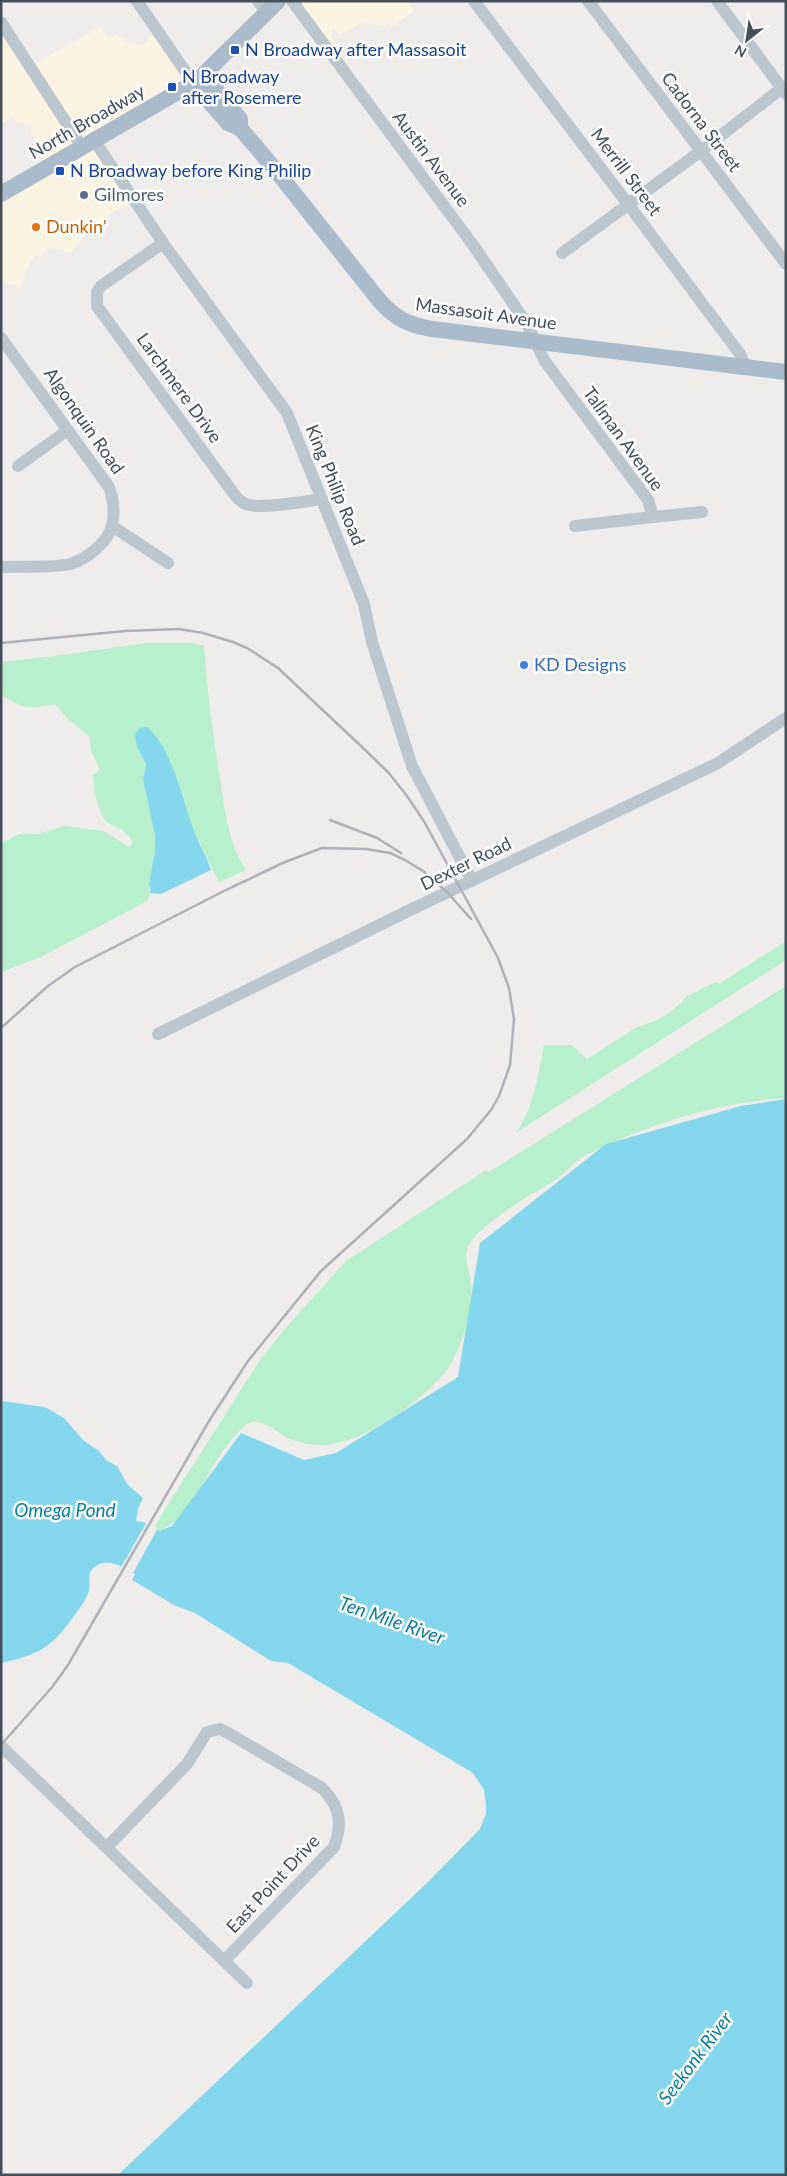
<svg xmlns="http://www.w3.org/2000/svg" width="787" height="2176" viewBox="0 0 787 2176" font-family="Lato,sans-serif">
<rect width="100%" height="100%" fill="#efecec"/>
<!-- commercial -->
<path fill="#fcf4e3" d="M296 1H407L414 11 391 27 388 23 384 27 375 24 361 23 340 35 333 28 331 36 341 51 336 54Z
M1 19 33 65 100 27 109 39 116 35 131 44 140 45 146 43 151 35V29L194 75 94 138 128 199 127 207 117 209 98 223 91 226 80 242 70 253 55 248 47 249 42 255 34 256 25 271 22 288 1 281V193L35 166 49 150H42L39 146 31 132 32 126 22 122 19 123 11 118 3 123 1 122Z"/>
<!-- green -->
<path fill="#b8efcd" d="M146 643H193L204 646C207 691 213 735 220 779 224 806 229 846 245 868L244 871 219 882 193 830 180 792 137 747 146 765 143 779 155 836V851L149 884 151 893 147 901 41 957 1 972V843L20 834H37L65 826 103 831 129 847 133 843C122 824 117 831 106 821 98 812 93 787 93 775L100 770 92 753 89 736 68 719 55 704C28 709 25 710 1 694V662L63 655Z
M786 941V960L517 1132C534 1105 538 1076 544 1045H572L587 1059 637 1027 660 1019 679 1005 687 996 716 982 719 984Z
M786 986V1098C717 1102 649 1124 588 1154 577 1159 567 1171 558 1178 550 1184 541 1189 532 1194 516 1204 472 1231 467 1249 464 1260 470 1272 471 1283 474 1310 460 1356 442 1376 415 1406 351 1453 309 1444 302 1443 294 1441 288 1438 278 1433 261 1417 249 1423 244 1425 240 1431 236 1435 208 1462 196 1515 160 1531L153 1528 260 1360 289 1324 346 1261 486 1170 489 1172Z"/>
<!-- water -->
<path fill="#84d7ec" d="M147 727C173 749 182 800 194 831 199 845 207 856 211 870L161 894 151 893 149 884 155 851V836L143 779 146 764 137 747 135 734 140 728Z
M786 1099V2175H118L427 1883 480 1829 486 1814V1804L484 1790 473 1773 288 1663 271 1661 195 1613 174 1605 132 1580 135 1574C123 1568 109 1557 96 1566 86 1573 91 1581 89 1591 86 1600 79 1609 73 1617 52 1648 37 1655 1 1663V1401L45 1407 64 1418 83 1440 99 1451 106 1460 117 1466 127 1484 143 1498 138 1509 136 1521 143 1522 160 1531 172 1526 241 1433 304 1460 336 1453 458 1377 480 1243 606 1144 741 1106Z"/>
<!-- pier -->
<path fill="#efecec" d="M147 1522 158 1528 132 1575 120 1569Z"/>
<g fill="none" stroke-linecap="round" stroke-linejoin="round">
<!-- minor -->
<path stroke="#bcc6cf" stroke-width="12" d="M137 1 185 71 197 81
M258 1 267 13
M292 1 473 245 527 324 544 360 648 500 653 517 702 512
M474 1 628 204 740 354 746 367
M588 1 786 264
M717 1 786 94
M1 22 82 147
M94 140 163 243 287 413 364 604 372 642 412 766 472 881
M163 243 101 286 97 292V306L234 494C237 498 241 502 246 504 260 510 305 501 322 499
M562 253 701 151 782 88
M1 338 109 487C113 498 115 513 112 525 109 542 86 559 71 564 53 568 21 566 1 567
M18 466 68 430
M112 526 168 563
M575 526 653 517
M158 1034 408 911 718 763 786 718
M1 1746 247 1983
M107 1847 187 1764 207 1732 220 1729 228 1733 322 1788C340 1806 343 1824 334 1847L224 1961"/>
<!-- major -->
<path stroke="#aabccc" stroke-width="16" d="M240 128V119L213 86 207 81H197L200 91 228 123 240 128 274 168 378 299C394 318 408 325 432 329L786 372
M1 194 197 81 278 1"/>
<!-- rail -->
<path stroke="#aeb1b7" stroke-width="2.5" d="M1 643 125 631 179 629 203 633 233 642 247 648 278 668 362 747 388 772 407 796 425 823 498 958 509 988 514 1019 510 1065 499 1096 491 1110 467 1139 321 1271 248 1361 209 1421 68 1665 53 1686 1 1745
M330 820 377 838 401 853
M1 1028 48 986 75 967 226 890 285 862 322 848 366 849 390 853 405 860 423 871 447 892 471 919"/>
</g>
<!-- markers -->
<g fill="#1a4fb4" stroke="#fff" stroke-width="2">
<rect x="230" y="45" width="10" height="10" rx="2.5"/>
<rect x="167" y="82" width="10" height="10" rx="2.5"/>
<rect x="55" y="166" width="10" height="10" rx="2.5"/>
</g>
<circle fill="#5c6f8a" stroke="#fff" stroke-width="2" cx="84" cy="195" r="5"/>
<circle fill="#e8710a" stroke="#fff" stroke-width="2" cx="36" cy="227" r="5"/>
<circle fill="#3f7fe0" stroke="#fff" stroke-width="2" cx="524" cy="665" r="5"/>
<g text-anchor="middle" stroke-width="5" stroke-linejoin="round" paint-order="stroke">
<!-- transit labels -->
<g font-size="18" fill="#164399" stroke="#fff" text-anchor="start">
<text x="245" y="56">N Broadway after Massasoit</text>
<text x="182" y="83">N Broadway<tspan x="182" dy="21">after Rosemere</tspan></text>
<text x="70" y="177">N Broadway before King Philip</text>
</g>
<!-- street labels -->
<g font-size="18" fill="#444f59" stroke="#fff">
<text transform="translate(87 122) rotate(-30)" y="6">North Broadway</text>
<text transform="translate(701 122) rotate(53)" y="6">Cadorna Street</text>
<text transform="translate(431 159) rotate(53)" y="6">Austin Avenue</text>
<text transform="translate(626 172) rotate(53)" y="6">Merrill Street</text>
<text transform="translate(486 314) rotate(8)" y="6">Massasoit Avenue</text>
<text transform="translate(179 388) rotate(54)" y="6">Larchmere Drive</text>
<text transform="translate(84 421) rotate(55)" y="6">Algonquin Road</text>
<text transform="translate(623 439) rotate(54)" y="6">Tallman Avenue</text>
<text transform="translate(335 485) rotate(68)" y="6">King Philip Road</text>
<text transform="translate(466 864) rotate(-26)" y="6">Dexter Road</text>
<text transform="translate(273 1884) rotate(-47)" y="6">East Point Drive</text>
</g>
<!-- service labels -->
<g font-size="18" fill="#4e5e75" stroke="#fff" text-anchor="start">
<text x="94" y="201">Gilmores</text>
</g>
<!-- food labels -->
<g font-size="18" fill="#c56008" stroke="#fff" text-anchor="start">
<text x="46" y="233">Dunkin'</text>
</g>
<!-- shop labels -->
<g font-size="18" fill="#366cbe" stroke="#fff" text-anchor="start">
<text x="534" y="671">KD Designs</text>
</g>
<!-- water labels -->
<g font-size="19" font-style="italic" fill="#0a80a0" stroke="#fff">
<text x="65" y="1517">Omega Pond</text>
<text transform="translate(392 1620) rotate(19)" y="7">Ten Mile River</text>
<text transform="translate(695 2058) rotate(-53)" y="7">Seekonk River</text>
</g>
</g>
<!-- border -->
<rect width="787" height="2176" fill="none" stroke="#444f59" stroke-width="5"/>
<!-- north arrow -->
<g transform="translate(747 40) rotate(210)" stroke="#ffffff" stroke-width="4" paint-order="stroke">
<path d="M0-4L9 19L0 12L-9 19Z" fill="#444f59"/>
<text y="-8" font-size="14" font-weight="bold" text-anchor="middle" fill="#444f59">N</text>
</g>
</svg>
